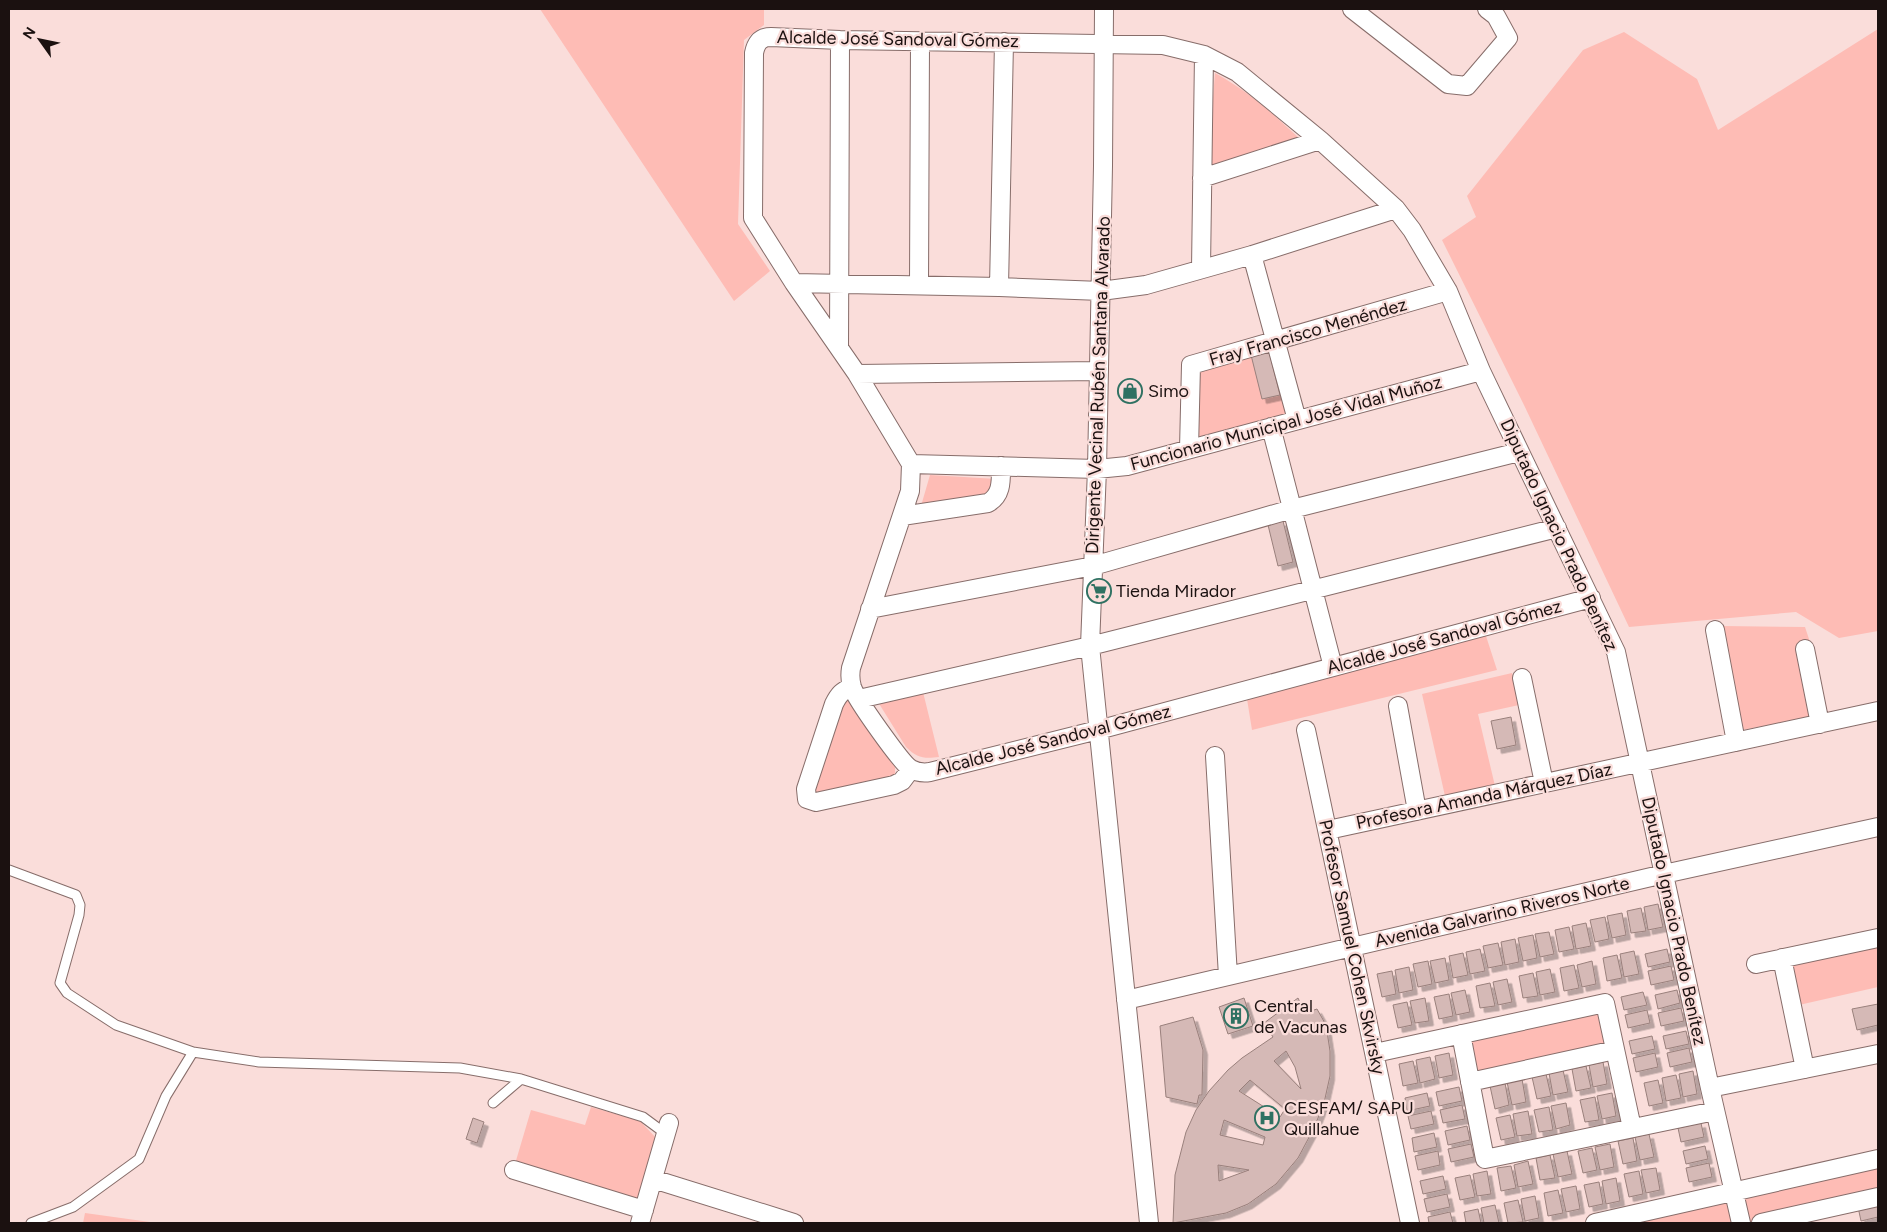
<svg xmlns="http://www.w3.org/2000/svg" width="1887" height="1232" viewBox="0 0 1887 1232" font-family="Figtree,sans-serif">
<defs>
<filter id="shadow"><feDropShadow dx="4.5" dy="4.5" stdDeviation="0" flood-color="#0004"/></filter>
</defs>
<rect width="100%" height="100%" fill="#faddda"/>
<!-- green -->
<path fill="#febcb5" d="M540 9H764V25L744 40 738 224 770 271 734 301Z
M1878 29V631L1839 638 1796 612 1629 627 1523 403 1442 240 1476 217 1467 196 1583 50 1624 32 1697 79 1718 130Z
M1215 73C1251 93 1272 113 1302 141L1207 172Z
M1274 342 1296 419 1190 448 1192 366Z
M930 475 997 479 988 496 921 506Z
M1722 626 1805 627 1811 645 1798 649 1809 717 1742 730Z
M1486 636 1497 670 1252 730 1247 699Z
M1512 673 1519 705 1478 714 1495 786 1445 796 1422 694Z
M850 692 870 734 895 767V775L890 781 817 794 812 786 842 697Z
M923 692 939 757C924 759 917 758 906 747L878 702Z
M1878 947V987L1799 1005 1791 966Z
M1599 1012 1606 1044 1476 1073 1470 1040Z
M591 1107 640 1121 657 1139 640 1205 515 1164 531 1110 585 1125Z
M1878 1164V1194L1746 1223H1617Z
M85 1213 157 1223H83Z"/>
<!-- building -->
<path fill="#d5b9b6" stroke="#99807c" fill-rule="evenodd" filter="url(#shadow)" d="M1269 351 1280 395 1262 399 1251 355Z
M1283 521 1293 562 1278 566 1268 525Z
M1511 717 1516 745 1497 749 1491 721Z
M1658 904 1663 927 1648 930 1644 907Z
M1641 908 1646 931 1631 933 1627 911Z
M1622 913 1626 935 1612 938 1607 916Z
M1605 917 1609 939 1595 942 1590 920Z
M1586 923 1591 946 1576 949 1572 926Z
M1569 927 1574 949 1559 952 1555 930Z
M1549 932 1554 954 1540 957 1535 934Z
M1533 935 1537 958 1523 961 1518 938Z
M1515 939 1519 962 1505 965 1501 942Z
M1498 943 1503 965 1488 968 1483 946Z
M1480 949 1485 971 1470 974 1466 952Z
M1667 949 1670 962 1648 967 1645 954Z
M1634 951 1639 974 1624 977 1620 954Z
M1463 953 1468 975 1453 978 1449 956Z
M1617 955 1622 978 1607 981 1603 958Z
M1445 958 1449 980 1435 983 1430 961Z
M1428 961 1432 984 1418 987 1413 964Z
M1592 961 1596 984 1582 987 1577 965Z
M1574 965 1579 988 1564 991 1560 968Z
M1671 966 1674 980 1651 985 1648 971Z
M1409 967 1413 990 1399 993 1395 970Z
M1550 969 1555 992 1540 995 1536 972Z
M1392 971 1396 994 1382 997 1377 974Z
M1533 973 1538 996 1523 998 1519 976Z
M1507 979 1512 1002 1498 1005 1493 982Z
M1490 983 1495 1006 1480 1008 1476 986Z
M1465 990 1470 1012 1456 1015 1451 993Z
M1677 990 1680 1003 1658 1009 1655 995Z
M1643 992 1647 1005 1624 1010 1621 997Z
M1449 994 1453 1016 1439 1019 1434 997Z
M1244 998 1253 1026 1228 1034 1219 1007Z
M1298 998 1305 1013 1317 1009 1326 1025 1330 1051V1076L1324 1103 1314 1128 1298 1158 1276 1184 1248 1204 1226 1213 1173 1223 1175 1175 1186 1132 1196 1110 1209 1091 1228 1070 1242 1058 1273 1037 1264 1023ZM1286 1051 1295 1067 1301 1089 1274 1061ZM1250 1080 1285 1109 1280 1117 1239 1091ZM1224 1120 1265 1137 1263 1145 1220 1135ZM1218 1165 1249 1170 1219 1181Z
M1425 998 1429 1021 1415 1023 1410 1001Z
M1407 1002 1412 1025 1398 1028 1393 1005Z
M1878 1004V1025L1857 1030 1852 1009Z
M1681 1008 1684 1021 1661 1026 1658 1013Z
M1647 1010 1650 1023 1628 1028 1625 1015Z
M1193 1017 1203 1050 1202 1095H1199L1197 1104 1166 1097 1160 1026Z
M1686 1031 1689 1044 1666 1049 1663 1036Z
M1652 1036 1655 1049 1632 1054 1629 1041Z
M1689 1048 1692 1062 1670 1067 1667 1053Z
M1449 1053 1453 1075 1439 1078 1435 1056Z
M1655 1053 1658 1067 1636 1072 1633 1058Z
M1430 1057 1435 1079 1420 1083 1416 1060Z
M1413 1061 1418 1083 1403 1086 1399 1064Z
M1603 1062 1607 1084 1593 1087 1589 1065Z
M1586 1066 1591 1088 1576 1091 1572 1069Z
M1563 1070 1568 1092 1553 1095 1549 1073Z
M1693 1071 1697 1094 1683 1097 1679 1074Z
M1546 1074 1551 1096 1537 1099 1532 1077Z
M1676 1075 1681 1098 1666 1101 1662 1078Z
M1522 1079 1526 1102 1512 1105 1507 1082Z
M1658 1080 1663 1103 1649 1106 1644 1083Z
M1505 1083 1509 1105 1495 1109 1490 1086Z
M1459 1087 1462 1101 1439 1106 1436 1092Z
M1427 1093 1430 1106 1407 1111 1405 1098Z
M1612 1093 1616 1116 1602 1119 1597 1096Z
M1595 1097 1599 1120 1585 1122 1580 1100Z
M1566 1103 1570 1125 1556 1129 1551 1106Z
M1462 1105 1465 1119 1443 1123 1440 1110Z
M1549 1107 1553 1130 1539 1132 1534 1110Z
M1431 1111 1434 1124 1411 1129 1408 1116Z
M1528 1111 1532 1134 1517 1136 1513 1114Z
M1510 1115 1515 1137 1501 1140 1496 1118Z
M473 1118 484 1122 477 1143 466 1139Z
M1701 1123 1704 1137 1681 1142 1678 1128Z
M1467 1126 1470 1140 1448 1145 1445 1131Z
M1434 1133 1437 1147 1414 1152 1412 1138Z
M1649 1134 1654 1157 1640 1160 1635 1137Z
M1633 1138 1637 1161 1623 1164 1618 1141Z
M1471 1144 1474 1157 1451 1162 1448 1149Z
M1610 1144 1614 1167 1600 1170 1595 1147Z
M1705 1146 1708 1159 1686 1164 1683 1151Z
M1592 1148 1597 1170 1583 1173 1578 1151Z
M1438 1151 1440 1165 1418 1170 1415 1156Z
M1567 1151 1572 1174 1558 1177 1553 1154Z
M1550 1155 1555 1178 1540 1180 1536 1158Z
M1528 1161 1533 1184 1518 1187 1514 1165Z
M1709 1163 1712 1177 1689 1182 1686 1168Z
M1511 1166 1516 1188 1501 1191 1497 1168Z
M1656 1168 1660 1190 1646 1193 1641 1170Z
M1487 1171 1491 1194 1477 1196 1473 1174Z
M1639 1171 1643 1194 1629 1197 1624 1174Z
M1470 1175 1475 1197 1460 1200 1455 1178Z
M1443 1176 1446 1189 1423 1194 1420 1181Z
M1616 1178 1620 1201 1606 1204 1602 1181Z
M1599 1182 1603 1204 1589 1207 1584 1185Z
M1576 1186 1580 1209 1566 1212 1561 1189Z
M1558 1190 1563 1213 1548 1216 1544 1193Z
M1447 1194 1450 1207 1427 1212 1424 1199Z
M1535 1196 1539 1218 1525 1221 1521 1199Z
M1518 1200 1523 1222 1508 1223 1504 1203Z
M1878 1203V1217L1861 1221 1858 1207Z
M1495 1205 1499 1223H1484L1481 1208Z
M1478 1209 1481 1223H1466L1464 1212Z
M1450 1212 1453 1223H1429L1428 1217Z"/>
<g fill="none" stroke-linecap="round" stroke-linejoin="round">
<defs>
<path id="service" d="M9 870 76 895 80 905 79 915 60 983 67 993 116 1025 193 1052 259 1062 460 1068 521 1079
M493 1103 521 1079 643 1117 666 1134
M31 1223 73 1207 139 1159 166 1096 193 1052"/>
<path id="minor" d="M1104 9 1103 166 1097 469 1090 646 1149 1223
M1352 9 1448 84 1467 86 1508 38 1496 16 1487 9
M1202 178 1320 140
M1252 255 1297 420
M1201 269 1204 55
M794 283 999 287 1101 291 1146 285 1252 255 1396 209
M919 285 920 41
M999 287 1004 42
M839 348 840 40
M857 374 1098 371
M1271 427 1333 667
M1189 449 1191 365 1448 291
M911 464 1097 469 1127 466 1481 371
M902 516 988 503C1002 495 1001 481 1001 466
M1591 598 1098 730 930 772C923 773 918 773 911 769 902 764 856 699 852 687 850 680 850 674 851 668L910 491 911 464 857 374 794 283 753 218 754 53C756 43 760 37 771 37L840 40 1163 45 1204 55 1237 72 1320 140 1396 209 1412 230 1448 291 1481 371 1616 652 1710 1088 1741 1223
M870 609 1093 566 1292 509 1519 452
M1715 630 1736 742
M1805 649 1820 724
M1522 678 1544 783
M852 687C842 691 839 694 834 704L806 789 807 799 816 802 894 785 902 781 911 769
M859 699 1090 646 1557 528
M1398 706 1417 811
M1306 730 1410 1223
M1215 756 1228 976
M1328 830 1878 711
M1782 958 1805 1069
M1756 964 1878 938
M1126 1000 1664 874 1878 827
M1461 1034 1485 1159 1715 1111
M1375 1053 1605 1003 1632 1128
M1470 1082 1615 1050
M1710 1088 1878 1054
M514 1170 644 1210
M653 1179 794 1223
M640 1223 669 1123
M1595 1223 1878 1159
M1761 1223 1878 1197"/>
</defs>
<!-- service casing -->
<use href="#service" stroke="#876d6a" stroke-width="11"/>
<!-- minor casing -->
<use href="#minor" stroke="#876d6a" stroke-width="20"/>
<!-- path -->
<path stroke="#af9896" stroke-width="3" stroke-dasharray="1 4" stroke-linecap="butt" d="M1200 1219 1201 1223"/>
<!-- service -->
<use href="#service" stroke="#fff" stroke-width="9"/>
<!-- minor -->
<use href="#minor" stroke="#fff" stroke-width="18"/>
</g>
<!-- icons -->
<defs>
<symbol id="shop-ring" viewBox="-11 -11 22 22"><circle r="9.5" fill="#faddda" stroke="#2f7162" stroke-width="1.5"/><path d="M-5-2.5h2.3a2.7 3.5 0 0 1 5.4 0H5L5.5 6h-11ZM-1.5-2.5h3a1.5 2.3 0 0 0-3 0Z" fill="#2f7162"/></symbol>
<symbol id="supermarket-ring" viewBox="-11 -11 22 22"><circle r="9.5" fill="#faddda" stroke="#2f7162" stroke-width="1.5"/><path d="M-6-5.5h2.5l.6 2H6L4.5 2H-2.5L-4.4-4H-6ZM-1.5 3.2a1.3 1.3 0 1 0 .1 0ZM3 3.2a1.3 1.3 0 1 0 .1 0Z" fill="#2f7162"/></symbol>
<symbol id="building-ring" viewBox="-11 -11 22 22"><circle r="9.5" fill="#faddda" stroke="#2f7162" stroke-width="1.5"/><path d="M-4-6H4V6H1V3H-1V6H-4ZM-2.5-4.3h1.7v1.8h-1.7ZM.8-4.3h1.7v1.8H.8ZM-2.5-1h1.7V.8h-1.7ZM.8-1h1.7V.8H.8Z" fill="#2f7162"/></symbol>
<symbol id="hospital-ring" viewBox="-11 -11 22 22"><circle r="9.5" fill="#faddda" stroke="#2f7162" stroke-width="1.5"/><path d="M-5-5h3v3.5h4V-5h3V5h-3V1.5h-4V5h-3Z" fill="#2f7162"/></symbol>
</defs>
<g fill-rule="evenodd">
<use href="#shop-ring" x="1116" y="377" width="28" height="28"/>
<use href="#supermarket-ring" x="1085" y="577" width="28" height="28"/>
<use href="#building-ring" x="1222" y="1002" width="28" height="28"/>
<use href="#hospital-ring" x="1253" y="1104" width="28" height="28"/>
</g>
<g text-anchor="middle" stroke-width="4.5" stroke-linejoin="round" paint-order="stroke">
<!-- street labels -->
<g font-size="18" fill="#1b1110" stroke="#faddda">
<text transform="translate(898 39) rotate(1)" y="6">Alcalde José Sandoval Gómez</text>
<text transform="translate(1308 332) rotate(-16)" y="6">Fray Francisco Menéndez</text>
<text transform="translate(1098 385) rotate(-88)" y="6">Dirigente Vecinal Rubén Santana Alvarado</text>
<text transform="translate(1286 423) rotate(-15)" y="6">Funcionario Municipal José Vidal Muñoz</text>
<text transform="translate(1559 535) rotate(65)" y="6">Diputado Ignacio Prado Benítez</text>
<text transform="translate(1444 637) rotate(-15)" y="6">Alcalde José Sandoval Gómez</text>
<text transform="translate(1053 740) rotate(-14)" y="6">Alcalde José Sandoval Gómez</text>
<text transform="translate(1484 796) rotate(-12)" y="6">Profesora Amanda Márquez Díaz</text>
<text transform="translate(1502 912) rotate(-13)" y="6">Avenida Galvarino Riveros Norte</text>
<text transform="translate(1674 921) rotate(78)" y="6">Diputado Ignacio Prado Benítez</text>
<text transform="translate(1352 947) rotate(78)" y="6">Profesor Samuel Cohen Skvirsky</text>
</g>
<!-- poi labels -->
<g font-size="18" fill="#1b1110" stroke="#faddda" text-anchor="start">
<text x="1148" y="397">Simo</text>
<text x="1116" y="597">Tienda Mirador</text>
<text x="1254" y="1012">Central<tspan x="1254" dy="21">de Vacunas</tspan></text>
<text x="1284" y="1114">CESFAM/ SAPU<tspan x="1284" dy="21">Quillahue</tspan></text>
</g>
</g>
<!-- border -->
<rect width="1887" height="1232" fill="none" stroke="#1b1110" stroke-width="20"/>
<!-- north arrow -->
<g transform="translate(40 40) rotate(303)" stroke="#faddda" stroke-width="4" paint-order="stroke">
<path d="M0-4L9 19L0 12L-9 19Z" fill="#1b1110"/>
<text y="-8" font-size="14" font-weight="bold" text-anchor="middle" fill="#1b1110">N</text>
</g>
</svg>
